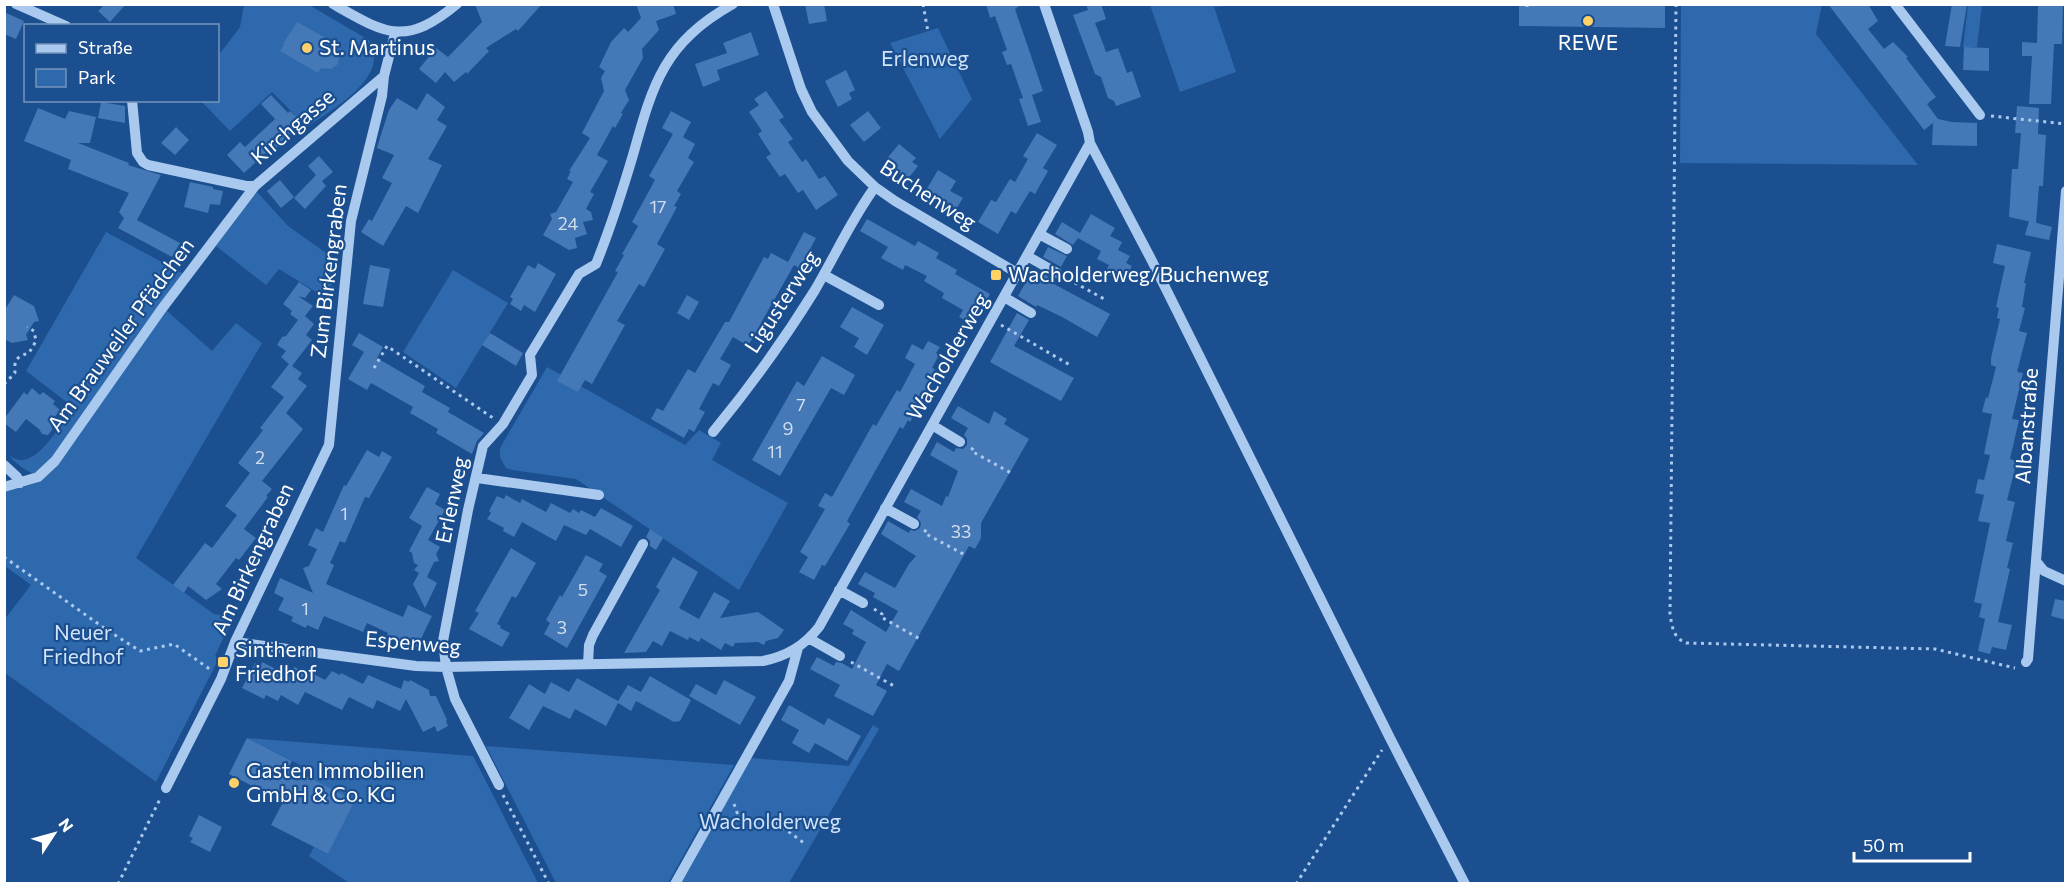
<svg xmlns="http://www.w3.org/2000/svg" width="2070" height="888" viewBox="0 0 2070 888" font-family="Commissioner,sans-serif">
<rect width="100%" height="100%" fill="#1b4f8f"/>
<!-- green -->
<path fill="#2e69ad" d="M1822 4 1816 34 1918 165 1680 163 1681 5Z
M244 5H309L369 40C392 77 332 109 307 127L272 92 230 131 201 101 218 100V56L240 27Z
M1150 5H1236L1214 7 1236 72 1180 92Z
M1968 5H1982L1977 47H1963Z
M938 28 972 99 940 139 890 43Z
M257 192 288 226 336 260 329 300 279 269 266 285 216 246Z
M106 232 184 274 44 468 33 474C24 469 15 463 9 455 34 476 60 424 73 407L26 371Z
M453 270 508 303 456 388 403 352Z
M166 310 212 351 236 323 262 343 136 558 214 614C226 617 234 613 240 602L215 656 218 658 215 666 156 782 5 673 4 620 31 585 5 566V492L36 483 51 472Z
M547 367 685 445 699 430 721 443 712 460 788 503 739 590 576 479 512 470 506 468 500 457V448Z
M873 725 879 729 789 883 681 884 751 758 849 766Z
M247 738 473 756 538 883H349L309 856 314 847 328 854 355 801 307 777 310 770Z
M486 746 734 765 668 883H556Z"/>
<!-- building -->
<path fill="#4478b7" d="M105 4H126L110 22 98 11Z
M475 4H542L518 31 516 29 486 48 489 51 467 74 466 72 454 82 445 72 436 83 419 69 436 48 448 57 482 22Z
M636 4H673L676 14 656 21 659 30 642 49 643 58 625 90 629 100 621 113 623 114 615 128 613 126 597 155 608 161 590 192 594 194 586 209 591 212 593 220 583 222 587 234 575 238 577 248 569 250 543 235 552 219 550 214 556 212 573 182 567 179 571 171H569L590 138 582 133 604 91 601 78 605 71 599 67 611 42 624 28 628 32 641 18Z
M805 4H824L827 21 809 24Z
M986 4H1022L1015 9 1043 91 1032 95 1041 122 1028 126 1019 99 1023 98 1011 64 1007 65 1002 52 1007 50 995 16 990 18Z
M1086 4H1101L1106 19 1095 23 1104 46 1106 52 1118 48 1127 73 1132 71 1141 97 1116 106 1114 101 1108 98 1101 77 1095 74 1073 15 1088 10Z
M1519 4H1665V28L1519 26Z
M1828 4H1868L1878 21 1868 29 1884 49 1893 42 1908 57 1906 58 1936 97 1927 104 1938 119 1952 122 1977 123V146L1932 145 1933 123 1924 130Z
M1952 4H1967L1960 47 1945 46Z
M2038 4H2063L2062 44H2054L2051 104H2029L2032 56H2022V42L2037 43Z
M4 12 24 21 16 39 4 34Z
M297 22 335 43 332 48 339 56 338 64 331 69 321 68 318 73 280 51 284 45 283 44Z
M751 32 759 55 717 70 720 80 703 87 695 64 727 53 723 43Z
M1964 47 1989 48V71L1963 70Z
M846 70 855 90 849 93 852 99 838 107 825 81Z
M766 91 784 117 779 120 793 139 788 142 802 162 806 159 819 179 825 176 838 195 816 210 803 190 798 193 785 174 780 177 766 157 771 154 758 134 762 131 749 112 759 105 754 99Z
M427 93 445 107 437 120 447 126 428 159 442 165 418 213 406 206 383 246 361 232 369 219 372 221 392 183 382 178 394 155 377 148 378 144 389 110 397 98 417 110Z
M271 95 288 113 290 111 299 119 288 131 291 134 272 152 269 150 244 173 227 155 240 142 245 147 275 119 261 104Z
M101 102 125 106V123L98 118Z
M2017 106 2039 108 2038 134 2046 135 2043 186H2039L2036 223 2009 217 2012 169H2018L2021 133H2015Z
M38 108 65 119 69 111 96 117 90 143H78L129 163 128 165 161 175 137 220 180 243 172 257 118 228 124 218 119 212 129 193 68 169 71 160 24 141Z
M671 111 691 122 683 137 695 144 688 158 694 162 677 191 681 194 674 206 677 207 657 244 665 249 644 287 639 284 617 321 625 325 592 384 585 380 578 392 557 381 618 272 615 271 624 255 622 254 638 226 632 222 655 180 649 176 673 134 662 128Z
M868 111 881 128 864 142 850 125Z
M176 127 189 140 175 155 161 143Z
M1037 133 1057 145 1043 168 1048 171 1035 194 1030 191 1016 214 1011 211 998 234 978 222 991 200 996 202 1010 179 1015 182 1028 159 1023 156Z
M899 144 916 158 912 162 918 166 907 180 884 162Z
M319 156 333 172 322 181 326 186 305 209 294 198 316 175 308 166Z
M938 170 956 181 950 191 963 198 956 209 925 192Z
M280 180 294 197 281 208 267 191Z
M190 182 213 187V189L223 191 220 205 210 204 208 213 184 207Z
M1091 214 1115 228 1110 236 1122 242 1118 250 1130 256 1126 263 1132 266 1123 282 1105 273 1109 265 1097 259 1101 251 1078 238 1073 245 1055 234 1062 222 1080 233Z
M867 219 915 246 918 241 939 253 936 258 957 270 955 274 990 294 973 325 959 317 963 310 942 298 944 293 924 281 927 276 905 265 903 270 881 258 888 247 860 231Z
M2029 221 2052 227 2049 240 2025 235Z
M804 232 816 238 807 255 799 268 794 265 748 346 733 337 720 359 731 365 719 386 713 383 699 409 705 412 694 432 689 429 684 438 651 419 657 408 663 411 688 369 695 373 725 322H729L764 257 768 259 771 253 788 262Z
M1997 244 2031 252 2024 283H2026L2022 307 2025 308 2019 331 2027 333 2017 372 2023 373 2012 419 2019 420 2010 459 2017 461 2007 500 2015 502 2006 541 2013 543 2007 568 2010 569 1998 622 2012 625 2006 650 1992 647 1990 654 1978 651 1985 619 1979 617 1982 604 1974 602 1990 523 1978 521 1984 495 1975 493 1978 479 1984 480 1990 455 1984 454 1992 414 1982 412 1986 397 1988 398 1996 367 1991 365V358L2000 319 1997 318 1999 308 1996 307 2005 266 1993 263Z
M1048 247 1067 256 1061 267 1043 257Z
M538 263 556 274 535 312 524 305 521 311 510 304 513 299 510 297 528 265 535 269Z
M370 265 390 269 383 307 363 304Z
M1036 270 1054 280 1052 283 1110 314 1097 337 1062 317 1037 305 1036 307 1018 296 1031 273 1033 275Z
M299 282 311 290 305 298 298 296 313 306 305 316 314 324 306 335 312 340 292 366 302 373 298 379 307 386 286 413 303 429 262 481 272 489 266 496 268 497 244 529 256 538 239 560 236 558 216 584 222 589 206 600 188 586 184 593 173 585 205 543 212 548 237 515 225 506 250 473 238 463 263 430 260 428 284 397 271 387 289 364 281 357 286 351 277 345 282 337 286 336 298 320 290 314 292 311 283 304Z
M14 295 34 306 39 321 34 322 26 335 28 340 12 343 4 339V311Z
M687 295 699 302 689 320 677 313Z
M852 307 884 325 867 355 854 347 859 338 840 327Z
M1017 313 1029 320 1014 346 1074 378 1061 401 990 362Z
M359 333 383 347 377 358 425 386 422 392 450 408 448 412 484 433 477 441 472 454 436 433 438 429 410 413 413 407 371 383 367 390 348 379 364 352 352 345Z
M490 333 523 353 516 366 482 345Z
M928 341 940 347 936 353 939 355 932 368 935 369 927 384 931 386 910 422 908 420 903 429 900 427 847 521 850 524 825 566 822 565 814 580 799 572 808 557 800 552 825 509 818 506 825 493 832 497 873 424 876 426 897 390 900 392 915 364 905 358 912 344 923 350Z
M822 356 855 375 844 395 831 388 780 476 752 460 797 381 804 386Z
M32 388 40 395 43 392 55 401 53 404 60 410 51 422 52 430 48 435 42 434 39 429 26 419 16 432 4 423V419L24 392 27 395Z
M958 406 989 424 994 411 1007 419 1004 424 1029 439 981 523V538L975 549 969 546 899 671 887 664 876 685 887 691 873 716 834 696 840 685 810 669 817 657 834 666 836 662 842 663 852 669 866 642 852 634 854 630 843 624 851 610 886 632 898 611 873 597 875 593 858 584 865 572 895 588 909 564 916 556 881 534 888 521 909 533 910 530 915 531 920 528 921 523 917 517 921 511 904 502 911 489 942 506 946 496 948 497 958 471 930 455 937 442 954 452 956 448 963 449 967 445V439L964 435 968 428 951 418Z
M367 450 379 457 382 451 392 457 369 498 365 497 345 543 340 541 330 563 334 565 326 584 403 617 408 605 432 616 417 647 387 635 388 633 367 623 363 632 324 616 318 630 307 625 306 628 291 621 293 617 278 610 284 598 274 593 280 578 313 593 303 568 309 566 317 549 308 545 316 528 323 532 344 485 346 486Z
M427 487 440 494 435 504 445 510 428 540 440 547 436 554 439 561 434 562 427 577 437 583 425 608 413 584 419 573 414 570 418 565 414 563 412 553 409 551 422 526 409 518Z
M506 495 520 503 522 499 546 512 551 503 570 513 573 509 579 513 581 510 595 517 601 508 633 526 621 547 590 529 586 535 564 525 556 541 522 522 514 537 503 531 504 528 487 519 491 513 489 511 497 496 504 499Z
M650 529 663 538 656 550 650 546V541L646 537Z
M511 548 536 563 516 598 512 596 497 624 501 626 500 628 510 633 502 647 469 629 479 613 475 611Z
M586 555 603 564 599 571 607 576 567 648 544 634 550 623 546 620 560 595 562 597Z
M673 557 698 572 679 608 699 619 714 592 730 601 720 618 758 612 784 630 778 638 766 641 764 645 758 642 735 643 733 647 725 643 721 650 701 638 699 642 689 637 688 640 670 631 662 646 653 641 646 652 624 653 660 590 656 587Z
M2055 599 2066 601V620L2051 616Z
M262 662 290 676 294 667 303 671 304 669 325 680 332 671 340 675 341 673 363 684 368 675 401 689 404 680 409 682 410 680 429 690 430 696H436L447 720 446 721 448 726 437 732 435 726 423 732 406 699 400 711 377 700 373 709 349 697 342 710 305 692 298 705 281 695 278 701 266 695 264 699 242 688 255 663 261 666Z
M650 676 691 700 680 721 674 722 636 701 631 711 618 703 606 726 575 709 570 719 543 706 529 730 509 718 529 684 545 694 551 682 569 692 577 678 618 701 628 685 641 692Z
M724 680 756 697 740 725 689 696 696 684 716 695Z
M789 705 824 725 828 718 861 736 847 761 815 743 809 753 792 743 799 730 781 720Z
M247 738 292 761 289 767 355 801 328 854 271 825 283 802 229 774Z
M199 815 222 827 210 852 190 842 193 838 189 836Z"/>
<g fill="none" stroke-linecap="round" stroke-linejoin="round">
<!-- path -->
<path stroke="#a9c9ee" stroke-width="3" stroke-dasharray="3 4.5" stroke-linecap="butt" d="M923 4 928 32
M1527 4V10
M1676 4 1670 614C1672 626 1673 638 1686 643L1935 649 2015 668
M1991 116 2066 124
M1068 279 1106 300
M1001 325 1070 365
M374 368 387 346 493 418
M4 384 15 373C14 360 16 357 29 353L36 341 34 331 27 327
M971 448 974 450 973 452 1013 474
M924 530 927 532 926 534 967 556
M4 557 107 630 140 651 174 644 211 670
M874 609 882 614 881 617 920 639
M851 662 894 686
M503 795 549 884
M734 804 739 818 746 821 778 824 804 843
M118 884 160 799
M1296 884 1382 750"/>
<!-- minor -->
<path stroke="#a9c9ee" stroke-width="10" d="M16 4 66 26
M333 4C386 34 405 47 457 4
M773 4 801 89 812 112 848 161 875 187 895 201 1017 273
M1044 4 1088 132 1090 143 1151 259 1390 738 1465 884
M1895 4 1980 115
M132 100 137 153 143 162 148 165 246 186H255
M1039 234 1067 249
M1027 256 1057 273
M824 275 879 305
M1004 297 1031 313
M932 425 960 442
M713 432C750 387 784 340 815 290 835 256 851 220 875 187
M4 465 17 477 20 483
M477 478 599 495
M4 487 38 477 55 461 161 310 255 186 384 76
M885 508 914 524
M2036 561 2044 571 2066 581
M839 590 863 603
M810 639 840 656
M235 642 416 666 446 667 763 661C787 656 804 646 819 627L1090 143
M2026 662 2028 659 2066 191
M588 664 589 645 593 635 643 544
M499 785 455 699 446 667 443 641 468 510 483 446 503 424 532 375 530 355 579 274 596 264C610 229 622 192 633 155 653 83 664 43 733 4
M166 788 221 679 235 642 329 445 351 221 382 96 384 76 395 33
M675 884 789 681 798 648"/>
</g>
<!-- markers -->
<g fill="#ffd166" stroke="#1b4f8f" stroke-width="2">
<circle cx="1588" cy="21" r="6"/>
<circle cx="307" cy="48" r="6"/>
<rect x="990" y="269" width="12" height="12" rx="3"/>
<rect x="217" y="656" width="12" height="12" rx="3"/>
<circle cx="234" cy="783" r="6"/>
</g>
<g text-anchor="middle" stroke-width="4.5" stroke-linejoin="round" paint-order="stroke">
<!-- number labels -->
<g font-size="18" fill="#d0dded">
<text x="658" y="213">17</text>
<text x="568" y="230">24</text>
<text x="801" y="411">7</text>
<text x="788" y="435">9</text>
<text x="775" y="458">11</text>
<text x="260" y="464">2</text>
<text x="344" y="520">1</text>
<text x="961" y="538">33</text>
<text x="583" y="596">5</text>
<text x="305" y="615">1</text>
<text x="562" y="634">3</text>
</g>
<!-- poi labels -->
<g font-size="21" fill="#fff" stroke="#1b4f8f" text-anchor="start">
<text x="1588" y="50" text-anchor="middle">REWE</text>
<text x="319" y="55">St. Martinus</text>
<text x="1008" y="282">Wacholderweg/Buchenweg</text>
<text x="235" y="657">Sinthern<tspan x="235" dy="24">Friedhof</tspan></text>
<text x="246" y="778">Gasten Immobilien<tspan x="246" dy="24">GmbH &amp; Co. KG</tspan></text>
</g>
<!-- park labels -->
<g font-size="21" fill="#cfe3fa" stroke="#1b4f8f">
<text x="925" y="66">Erlenweg</text>
<text x="83" y="640">Neuer<tspan x="83" dy="24">Friedhof</tspan></text>
<text x="770" y="829">Wacholderweg</text>
</g>
<!-- street labels -->
<g font-size="21" fill="#fff" stroke="#1b4f8f">
<text transform="translate(293 127) rotate(-41)" y="7">Kirchgasse</text>
<text transform="translate(928 195) rotate(33)" y="7">Buchenweg</text>
<text transform="translate(329 271) rotate(-83)" y="7">Zum Birkengraben</text>
<text transform="translate(782 302) rotate(-57)" y="7">Ligusterweg</text>
<text transform="translate(121 335) rotate(-54)" y="7">Am Brauweiler Pfädchen</text>
<text transform="translate(948 357) rotate(-60)" y="7">Wacholderweg</text>
<text transform="translate(2027 426) rotate(-86)" y="7">Albanstraße</text>
<text transform="translate(452 500) rotate(-78)" y="7">Erlenweg</text>
<text transform="translate(253 559) rotate(-65)" y="7">Am Birkengraben</text>
<text transform="translate(413 643) rotate(5)" y="7">Espenweg</text>
</g>
</g>
<!-- border -->
<rect width="2070" height="888" fill="none" stroke="#ffffff" stroke-width="12"/>
<!-- legend -->
<rect x="24" y="24" width="195" height="78" fill="#1b4f8f" stroke="#7695bc" stroke-width="1.5"/>
<rect x="36" y="44" width="30" height="9" fill="#a9c9ee" stroke="#7695bc" stroke-width="1.5"/>
<text x="78" y="54" font-size="18" fill="#ffffff">Straße</text>
<rect x="36" y="69" width="30" height="18" fill="#2e69ad" stroke="#7695bc" stroke-width="1.5"/>
<text x="78" y="84" font-size="18" fill="#ffffff">Park</text>
<!-- north arrow -->
<g transform="translate(54 834) rotate(54)" stroke="#1b4f8f" stroke-width="4.5" paint-order="stroke">
<path d="M0-4.5L10 22L0 15L-10 22Z" fill="#ffffff"/>
<text y="-9" font-size="16" font-weight="bold" text-anchor="middle" fill="#ffffff">N</text>
</g>
<!-- scale -->
<path d="M1854 852v9h116v-9" fill="none" stroke="#ffffff" stroke-width="3"/>
<text x="1863" y="852" font-size="18" fill="#ffffff" stroke="#1b4f8f" stroke-width="4.5" paint-order="stroke">50 m</text>
</svg>
